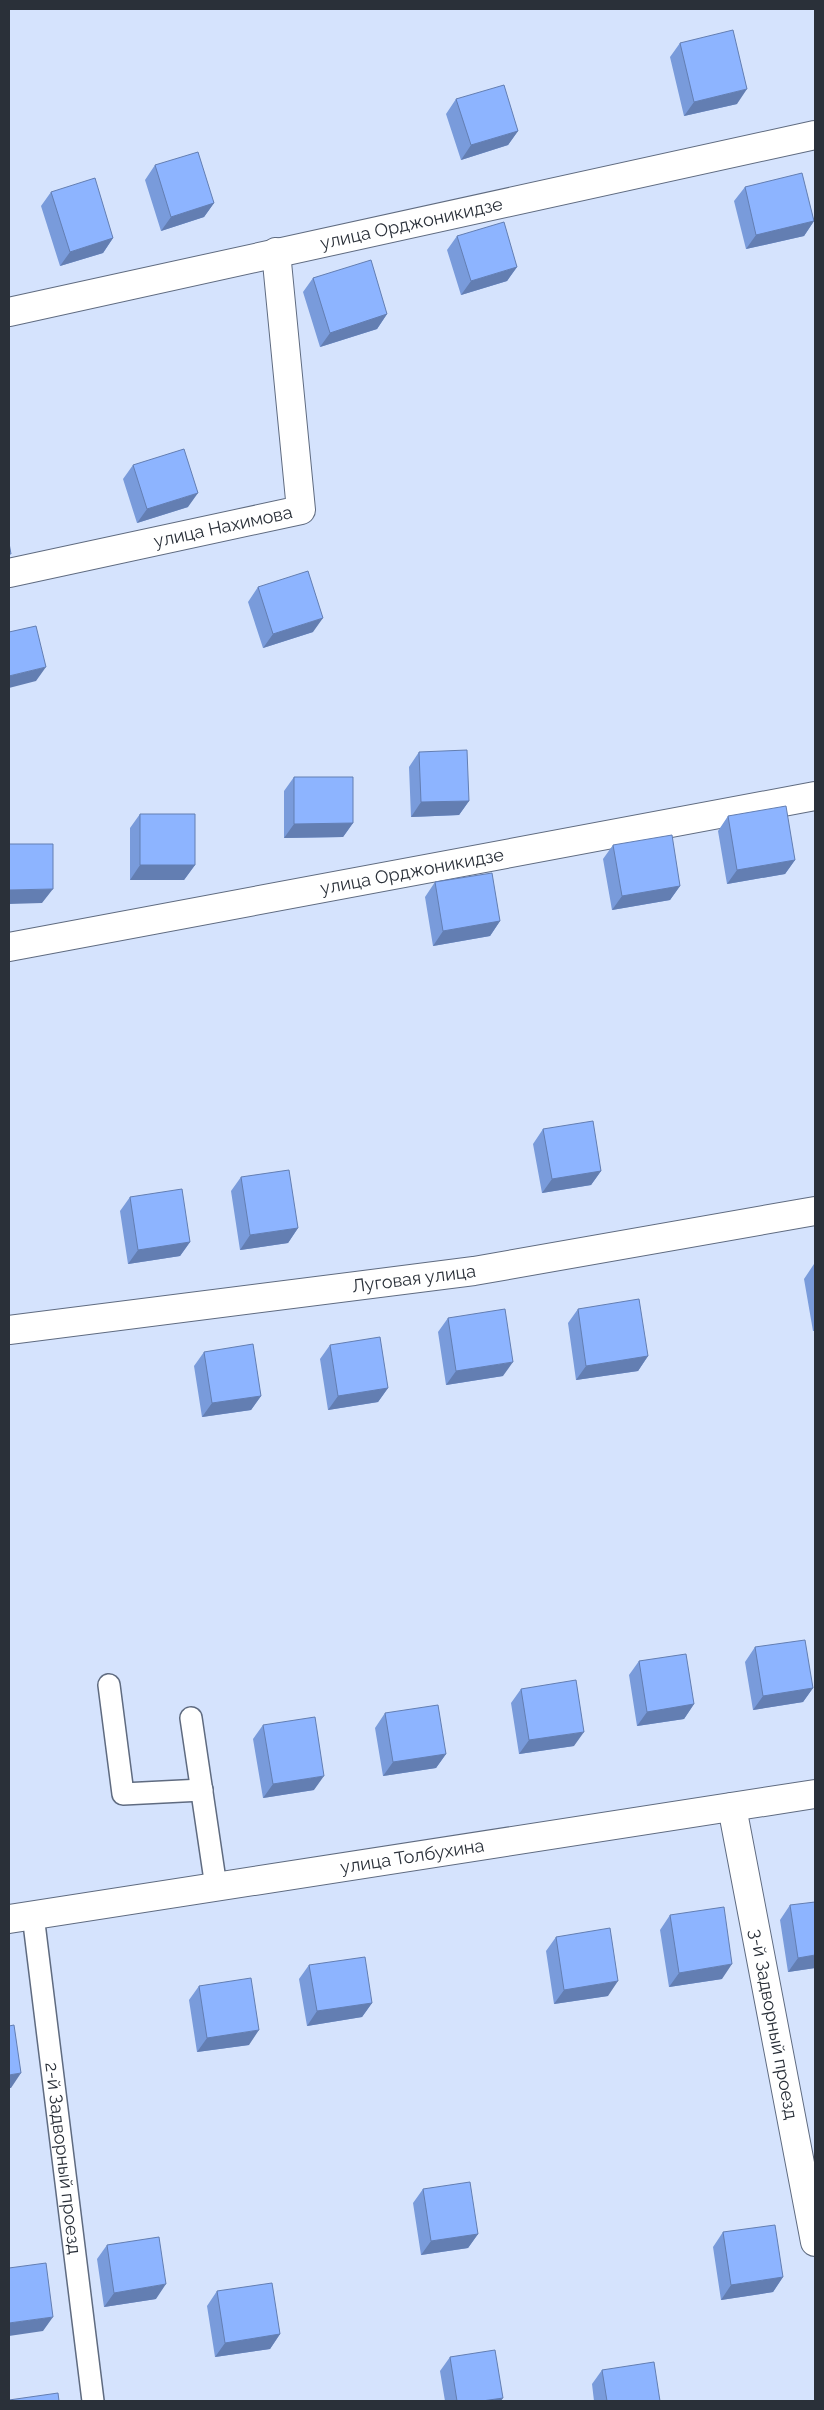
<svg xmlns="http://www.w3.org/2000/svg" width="824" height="2410" viewBox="0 0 824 2410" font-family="Raleway,sans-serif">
<rect width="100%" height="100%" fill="#d5e3fd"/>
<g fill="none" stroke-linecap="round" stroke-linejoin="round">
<defs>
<g id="lane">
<path d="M109 1685 123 1794 202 1790"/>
<path d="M191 1718 216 1887"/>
<path id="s1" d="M33 1915 93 2401"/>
</g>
<g id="street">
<path id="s2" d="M9 312 815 135"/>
<path id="s3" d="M9 573 301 510 276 252"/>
<path id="s4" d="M9 947 815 796"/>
<path id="s5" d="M9 1330 474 1271 815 1211"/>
<path id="s6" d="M732 1807 815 2242"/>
<path id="s7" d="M9 1919 815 1794"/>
</g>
</defs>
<!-- lane casing -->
<use href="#lane" stroke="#5f6b80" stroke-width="24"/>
<!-- street casing -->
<use href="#street" stroke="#5f6b80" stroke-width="30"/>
<!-- lane -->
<use href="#lane" stroke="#fff" stroke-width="21"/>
<!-- street -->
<use href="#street" stroke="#fff" stroke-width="28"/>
</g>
<!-- wall -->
<path fill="#799bdb" d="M680 43 737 104 684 116 670 57Z
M456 99 518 131 508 145 461 160 446 114Z
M155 165 214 203 204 217 161 231 145 180Z
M745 187 814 221 804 236 746 249 734 201Z
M51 192 113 238 103 253 60 266 41 206Z
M457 236 517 267 507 281 461 295 447 250Z
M313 278 387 314 377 329 320 347 303 292Z
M133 465 188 507 137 523 123 479Z
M258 587 313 632 263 648 248 602Z
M419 752 469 801 459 815 411 817 409 767Z
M294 777 353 823 343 837 284 838V791Z
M140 814 195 865 184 880H130V828Z
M728 816 795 860 785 874 727 884 718 831Z
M613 845 680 886 670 900 612 910 603 859Z
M435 882 500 921 490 936 433 946 425 897Z
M543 1129 601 1171 591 1185 542 1193 533 1144Z
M241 1177 298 1228 288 1243 240 1250 231 1191Z
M130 1197 190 1242 180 1256 128 1264 120 1211Z
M814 1264H815V1331H813L804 1279Z
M578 1309 648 1356 638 1371 576 1380 568 1323Z
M448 1318 503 1376 446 1385 438 1332Z
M330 1345 388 1388 378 1402 328 1410 320 1359Z
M204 1352 261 1396 251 1410 202 1417 194 1366Z
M755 1647 813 1688 803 1702 753 1710 745 1662Z
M639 1661 694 1704 684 1719 637 1726 629 1675Z
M521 1689 574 1746 519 1754 511 1703Z
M385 1713 446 1754 436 1768 383 1776 375 1728Z
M263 1725 314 1790 263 1798 253 1739Z
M790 1905 815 1968 788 1972 780 1920Z
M670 1915 722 1979 669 1987 660 1930Z
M556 1937 608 1996 554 2004 546 1951Z
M309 1965 372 2003 362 2017 307 2026 299 1979Z
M199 1986 249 2045 197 2052 189 2000Z
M423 2189 478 2234 468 2248 421 2255 413 2203Z
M723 2232 783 2277 773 2292 721 2300 713 2247Z
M107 2245 156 2299 104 2307 97 2259Z
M217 2291 280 2334 270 2349 215 2357 207 2306Z
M450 2357 501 2401H445L440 2371Z
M602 2370 660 2401H594L592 2384Z"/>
<!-- shaded-wall -->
<path fill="#637eb2" d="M747 89 737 104 684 116 694 102Z
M518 131 508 145 461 160 471 145Z
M214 203 204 217 161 231 171 217Z
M814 221 804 236 746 249 756 235Z
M113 238 103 253 60 266 70 252Z
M517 267 507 281 461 295 471 281Z
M387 314 377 329 320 347 330 333Z
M198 493 188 507 137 523 147 509Z
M323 618 313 632 263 648 273 634Z
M46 667 36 681 9 688V676Z
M469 801 459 815 411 817 421 802Z
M353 823 343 837 284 838 294 824Z
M795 860 785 874 727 884 737 870Z
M140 865H195L184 880H130Z
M680 886 670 900 612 910 622 896Z
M53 889 42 903 9 904V890Z
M500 921 490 936 433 946 443 931Z
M601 1171 591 1185 542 1193 552 1179Z
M298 1228 288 1243 240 1250 250 1235Z
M190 1242 180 1256 128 1264 138 1250Z
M648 1356 638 1371 576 1380 586 1366Z
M513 1362 503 1376 446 1385 456 1371Z
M388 1388 378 1402 328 1410 338 1396Z
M261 1396 251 1410 202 1417 212 1403Z
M813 1688 803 1702 753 1710 763 1696Z
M694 1704 684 1719 637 1726 647 1712Z
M584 1732 574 1746 519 1754 529 1740Z
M446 1754 436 1768 383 1776 393 1762Z
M324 1776 314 1790 263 1798 273 1784Z
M815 1955V1968L788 1972 798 1958Z
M732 1964 722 1979 669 1987 679 1973Z
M618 1981 608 1996 554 2004 564 1990Z
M372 2003 362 2017 307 2026 317 2011Z
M259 2030 249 2045 197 2052 207 2038Z
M21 2073 11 2088H9V2075Z
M478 2234 468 2248 421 2255 431 2241Z
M783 2277 773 2292 721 2300 731 2285Z
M166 2284 156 2299 104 2307 114 2293Z
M53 2317 43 2331 9 2336V2323Z
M280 2334 270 2349 215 2357 225 2343Z
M503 2398 501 2401H482Z"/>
<!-- building -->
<path fill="#8db4ff" stroke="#637eb2" d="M733 30 747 89 694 102 680 43Z
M504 85 518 131 471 145 456 99Z
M198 152 214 203 171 217 155 165Z
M802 173 814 221 756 235 745 187Z
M95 178 113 238 70 252 51 192Z
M504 222 517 267 471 281 457 236Z
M371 260 387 314 330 333 313 278Z
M184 449 198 493 147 509 133 465Z
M9 543 11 554H9Z
M308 571 323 618 273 634 258 587Z
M36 626 46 667 9 676V632Z
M467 750 469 801 421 802 419 752Z
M294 777H353V823L294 824Z
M786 806 795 860 737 870 728 816Z
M140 814H195V865H140Z
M672 835 680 886 622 896 613 845Z
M9 844H53V889L9 890Z
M492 873 500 921 443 931 435 882Z
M593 1121 601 1171 552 1179 543 1129Z
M289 1170 298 1228 250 1235 241 1177Z
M182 1189 190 1242 138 1250 130 1197Z
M639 1299 648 1356 586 1366 578 1309Z
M505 1309 513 1362 456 1371 448 1318Z
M380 1337 388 1388 338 1396 330 1345Z
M253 1344 261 1396 212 1403 204 1352Z
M805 1640 813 1688 763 1696 755 1647Z
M686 1654 694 1704 647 1712 639 1661Z
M576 1680 584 1732 529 1740 521 1689Z
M438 1705 446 1754 393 1762 385 1713Z
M315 1717 324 1776 273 1784 263 1725Z
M815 1902V1955L798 1958 790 1905Z
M724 1907 732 1964 679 1973 670 1915Z
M610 1928 618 1981 564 1990 556 1937Z
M365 1957 372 2003 317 2011 309 1965Z
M251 1978 259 2030 207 2038 199 1986Z
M14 2025 21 2073 9 2075V2026Z
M470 2182 478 2234 431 2241 423 2189Z
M775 2225 783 2277 731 2285 723 2232Z
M159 2237 166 2284 114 2293 107 2245Z
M46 2263 53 2317 9 2323V2268Z
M272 2283 280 2334 225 2343 217 2291Z
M495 2350 503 2398 482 2401H457L450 2357Z
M654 2362 660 2401H607L602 2370Z
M58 2393 59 2401H9V2400Z"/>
<g text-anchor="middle" stroke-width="4" stroke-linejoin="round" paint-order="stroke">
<!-- street labels -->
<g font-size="18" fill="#2a3039" stroke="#ebf0fa">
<text dy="6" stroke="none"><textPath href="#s2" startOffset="412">улица Орджоникидзе</textPath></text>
<text dy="6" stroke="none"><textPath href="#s3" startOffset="219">улица Нахимова</textPath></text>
<text dy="6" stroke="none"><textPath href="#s4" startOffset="410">улица Орджоникидзе</textPath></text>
<text dy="6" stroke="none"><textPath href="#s5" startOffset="408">Луговая улица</textPath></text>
<text dy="6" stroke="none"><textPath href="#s7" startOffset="408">улица Толбухина</textPath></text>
<text dy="6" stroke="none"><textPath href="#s6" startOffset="221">3-й Задворный проезд</textPath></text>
<text dy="6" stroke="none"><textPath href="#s1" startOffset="245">2-й Задворный проезд</textPath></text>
</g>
</g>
<!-- border -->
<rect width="824" height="2410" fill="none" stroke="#2a3039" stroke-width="20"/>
</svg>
